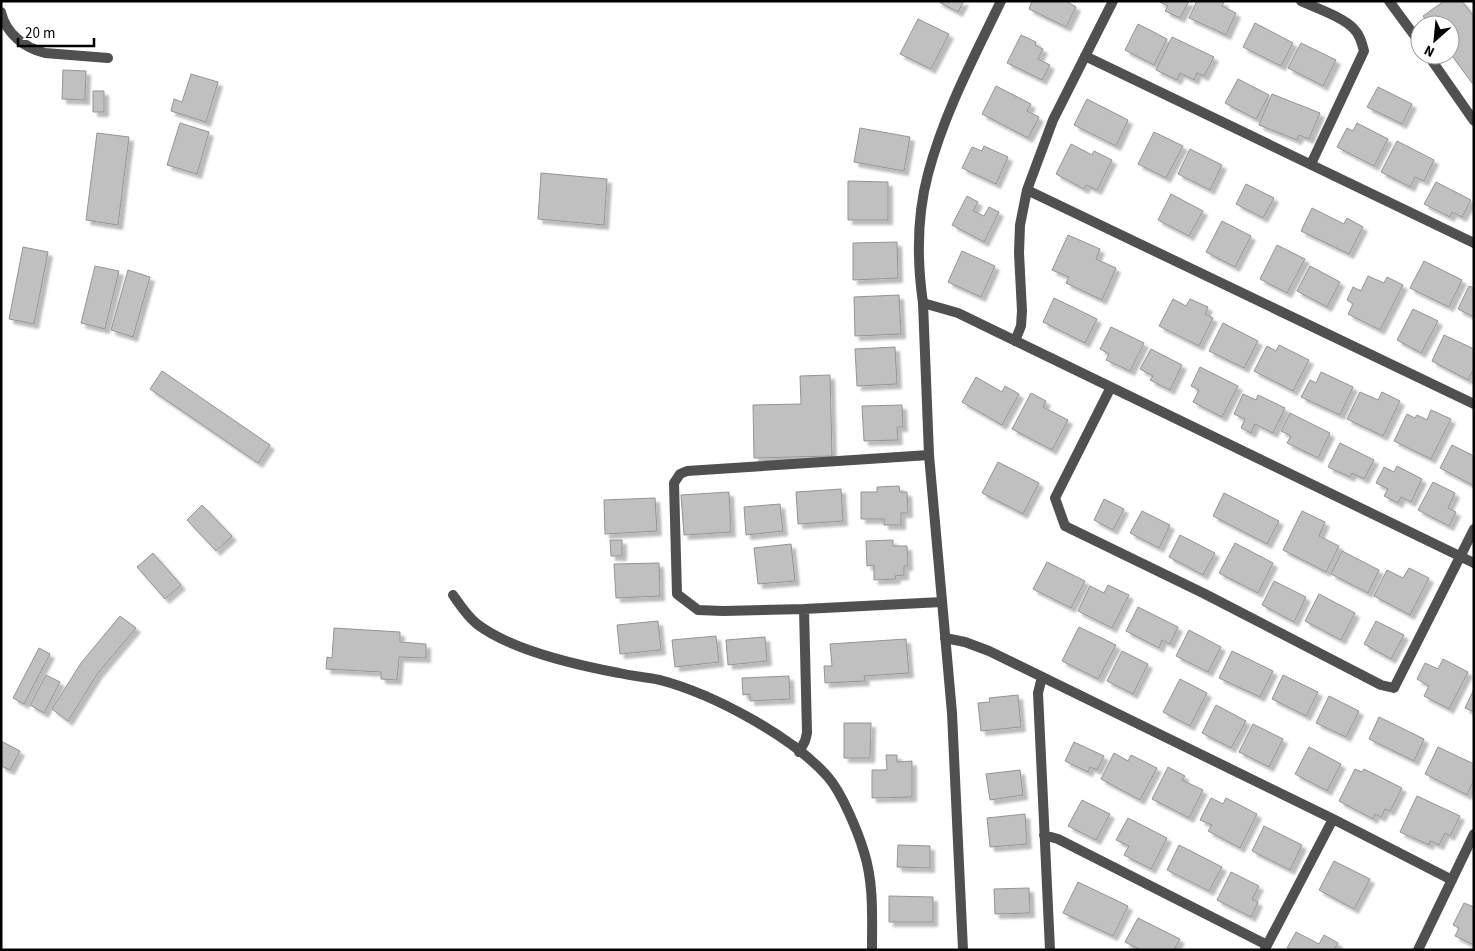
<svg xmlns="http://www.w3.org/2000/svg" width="1475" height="951" viewBox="0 0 1475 951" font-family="'Source Sans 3',sans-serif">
<defs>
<filter id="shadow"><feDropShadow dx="4.5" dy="4.5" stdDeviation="1" flood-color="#0004"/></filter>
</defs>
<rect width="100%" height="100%" fill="#fff"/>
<!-- building -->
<path fill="#c0c0c0" stroke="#949494" filter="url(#shadow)" d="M937 1H964L958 12Z
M1032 1H1066L1076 7 1066 27 1029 9Z
M1158 1H1189L1180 18 1165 11 1168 6Z
M1197 1H1222L1224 2 1222 6 1236 13 1226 35 1189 18Z
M1444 1H1462L1474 17V82L1472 83 1450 53V25H1429L1423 16Z
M918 19 949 34 931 69 900 54Z
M1255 23 1293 43 1281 66 1243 47Z
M1138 24 1167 39 1154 65 1125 50Z
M1021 35 1036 42 1035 45 1043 49 1038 59 1050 65 1042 80 1007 63Z
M1172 37 1214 57 1204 76 1197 73 1194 80 1180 73 1177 80 1156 70Z
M1301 43 1336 60 1323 86 1288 68Z
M63 70 86 71 85 100 62 99Z
M191 74 218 82 206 122 171 111 174 99 182 102Z
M1238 79 1269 95 1256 119 1225 103Z
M996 86 1031 104 1027 111 1039 117 1028 138 982 114Z
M1378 87 1412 104 1402 124 1367 107Z
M93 91H104V112H93Z
M1272 94 1320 113 1309 139 1299 135 1297 140 1259 125Z
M1087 99 1128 120 1116 146 1074 125Z
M180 123 209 132 197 174 167 165Z
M1357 123 1388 139 1374 166 1337 147 1347 128 1353 131Z
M860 128 910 137 904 171 854 162Z
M1154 132 1183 146 1166 178 1138 164Z
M97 133 129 137 118 225 86 220Z
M1397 141 1434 160 1424 181 1415 177 1410 187 1381 172Z
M1071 144 1092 155 1094 151 1112 160 1097 190 1086 185 1084 189 1056 174Z
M984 146 1008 157 996 184 962 168 972 147 982 151Z
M1190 149 1222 165 1210 190 1178 174Z
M541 173 607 179 604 225 538 219Z
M848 181 888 182V220H848Z
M1436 182 1471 200 1462 217 1452 212 1450 217 1424 204Z
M1246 184 1274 198 1263 218 1236 204Z
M1171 194 1203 211 1189 236 1158 220Z
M967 196 978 202 973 211 984 216 989 207 999 212 984 242 952 225Z
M1312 208 1344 224 1347 218 1363 227 1349 254 1301 231Z
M1222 221 1251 236 1235 267 1206 252Z
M1068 235 1100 249 1096 259 1116 268 1102 300 1066 283 1069 277 1052 270Z
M897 242 898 278 853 280V243Z
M1277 245 1305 259 1287 293 1260 279Z
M23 247 48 252 34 324 9 319Z
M962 251 995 266 981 297 948 282Z
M1424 261 1462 280 1449 307 1410 288Z
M95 266 119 271 105 329 81 323Z
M1310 266 1340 282 1327 307 1297 291Z
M128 270 150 277 133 337 111 330Z
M1368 276 1384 283 1387 277 1403 285 1380 330 1348 314 1353 304 1347 300 1353 287 1361 291Z
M1469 286 1474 288V317L1458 309Z
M899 295 901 334 855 336 854 297Z
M1054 298 1097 319 1085 343 1043 322Z
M1173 299 1186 306 1190 299 1208 307 1205 314 1213 318 1199 346 1159 326Z
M1413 309 1438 321 1421 353 1397 340Z
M1223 323 1258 341 1244 368 1209 351Z
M1111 327 1144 343 1130 371 1106 360 1109 354 1100 349Z
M1444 335 1474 349V368L1468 380 1432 361Z
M1279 345 1309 360 1293 391 1254 371 1267 346 1276 351Z
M895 347 897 384 857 386 855 349Z
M1151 349 1182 365 1170 390 1150 380 1153 376 1140 369Z
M1200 367 1238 386 1222 417 1193 402 1199 390 1191 386Z
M162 371 270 445 258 463 150 389Z
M1321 372 1353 387 1340 415 1301 397 1310 380 1316 383Z
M830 375 832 456 754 458 753 405 801 404 800 376Z
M976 377 1002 392 1005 386 1019 394 1002 425 962 402Z
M1360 392 1378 400 1382 392 1400 401 1383 436 1347 419Z
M1031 393 1046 401 1043 407 1068 420 1052 450 1012 429Z
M1243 394 1256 400 1258 395 1285 408 1273 433 1255 424 1251 433 1241 428 1245 419 1234 414Z
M902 405 903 427H897L898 440 864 441 862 406Z
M1431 410 1451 419 1431 459 1394 441 1407 414 1415 418 1417 415 1427 420Z
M1290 413 1330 433 1318 458 1287 443 1291 436 1281 431Z
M1340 443 1374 460 1364 479 1352 473 1350 477 1328 467Z
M1452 445 1474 456V486L1440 468Z
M998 462 1039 483 1023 514 982 493Z
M1397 466 1422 479 1411 502 1401 497 1398 503 1384 496 1388 489 1376 483 1384 467 1394 472Z
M1433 482 1455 493 1448 508 1456 512 1449 526 1418 510Z
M899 486 900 492H907L908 513H901V525H884V519H861V492H877V487Z
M841 489 843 521 798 524 796 492Z
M729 492 731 532 684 535 681 495Z
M1224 493 1279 521 1267 544 1213 516Z
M655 498 657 531 605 534 604 500Z
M1104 499 1124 509 1113 530 1094 520Z
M780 504 783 531 746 535 744 507Z
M202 505 232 536 216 551 187 520Z
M1142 511 1170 525 1159 548 1130 533Z
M1302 511 1325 522 1319 536 1339 546 1326 572 1283 550Z
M1180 535 1215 553 1203 575 1169 557Z
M610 540H622V556H611Z
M893 540V546H907L908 566H904V575L895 576 896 579 874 580V565L867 566 866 541Z
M1235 543 1273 563 1258 593 1219 573Z
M791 544 795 581 758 584 754 548Z
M1342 551 1379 570 1368 593 1331 574Z
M153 553 181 585 165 599 137 567Z
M1047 562 1085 581 1071 608 1033 589Z
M659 563 660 596 616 598 614 564Z
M1409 568 1429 578 1410 615 1374 596 1387 570 1403 578Z
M1274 581 1306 597 1294 622 1262 605Z
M1108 585 1129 595 1112 628 1078 611 1090 586 1104 593Z
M1319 594 1355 613 1341 640 1305 621Z
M1138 607 1178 627 1170 644 1162 640 1159 648 1126 631Z
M120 616 136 628 98 673 68 721 52 709 81 663Z
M658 621 661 650 620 654 617 625Z
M1376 621 1404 635 1391 659 1364 644Z
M1079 627 1116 645 1098 679 1062 661Z
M334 628 400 632V642L426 644V658L399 657 397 680 381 679V672L326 669 327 657 332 658Z
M1189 630 1221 647 1208 672 1176 656Z
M716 636 719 662 675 667 672 640Z
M765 637 767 661 728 665 726 640Z
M906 639 909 673 864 676 865 681 825 683 824 666H832L830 644Z
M39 648 50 654 24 704 13 698Z
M1122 651 1148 664 1133 694 1107 681Z
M1232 651 1273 671 1260 697 1219 678Z
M1443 659 1468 672 1449 709 1424 696 1429 686 1417 679 1425 663 1438 669Z
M46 675 60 682 44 713 30 705Z
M1283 675 1318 692 1306 716 1272 699Z
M789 676 790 699 750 701V694L743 695 742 678Z
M1180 679 1207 693 1190 726 1163 712Z
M1474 689V712L1465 708Z
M1018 695 1021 727 981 731 978 703 990 702 989 698Z
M1329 696 1359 711 1346 737 1316 723Z
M1216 705 1246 721 1231 748 1202 733Z
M1379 717 1424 739 1414 761 1369 739Z
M844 723H871L870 758H844Z
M1253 724 1283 739 1269 767 1239 752Z
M1 741 20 751 10 770 1 766Z
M1074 742 1104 756 1097 770 1090 767 1088 772 1065 761Z
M1309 747 1341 764 1327 791 1295 774Z
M1438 747 1474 764V780L1467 795 1425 774Z
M1114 753 1128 761 1131 755 1157 768 1140 800 1101 779Z
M886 755H897V762L912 761V797L872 798V770H887Z
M1168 767 1185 776 1182 780 1203 790 1189 818 1152 799Z
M1355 769 1362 772 1364 769 1402 788 1390 811 1385 809 1381 817 1375 814 1373 819 1339 801Z
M1020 770 1023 795 990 800 986 774Z
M1417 796 1460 816 1450 836 1445 833 1439 845 1430 841 1429 845 1400 832Z
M1211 798 1223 804 1226 798 1257 814 1240 848 1208 831 1212 825 1200 820Z
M1082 800 1110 814 1096 840 1068 826Z
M1025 814 1027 844 990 847 987 818Z
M1128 818 1167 838 1151 869 1124 855 1129 846 1116 840Z
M1264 826 1302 845 1290 870 1252 851Z
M898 845 930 846V868L897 867Z
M1179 845 1222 867 1209 891 1167 870Z
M1334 861 1370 879 1354 909 1319 890Z
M1231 872 1259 886 1252 899 1258 902 1251 917 1217 900Z
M1078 882 1128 906 1113 936 1063 913Z
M1029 888 1030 913 995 914 994 889Z
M889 896 933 897V922H889Z
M1464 903 1474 907V945L1455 936 1459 928 1453 925Z
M1138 918 1180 939 1174 950H1141L1125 942Z
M1296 932 1319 944 1324 935 1338 943 1334 950H1291L1287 948Z"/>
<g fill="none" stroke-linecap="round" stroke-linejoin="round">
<!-- service -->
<path stroke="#505050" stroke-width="10" d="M1 12C6 34 25 48 45 53L108 58"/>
<!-- minor -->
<path stroke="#505050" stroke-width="10" d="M1301 1C1316 8 1343 17 1354 29 1360 35 1362 43 1364 51L1311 164
M1389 1 1420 43
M1428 55 1474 121
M1085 56 1474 243
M1027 190 1474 404
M923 303 958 313 1474 563
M1015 341 1021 326 1022 311 1019 253 1020 225 1027 190 1053 120 1113 1
M1111 387 1055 498 1065 526 1205 594 1381 685 1394 688 1474 529
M929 455 687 471 680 474 674 483 677 594 698 610 723 611 804 609 942 602
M453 595C460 605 467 616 477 624 511 650 576 665 619 673 632 676 646 677 660 680 713 694 792 736 828 777 842 793 858 832 864 852 874 884 872 917 872 950
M945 638 965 642 989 651 1333 819 1452 880
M1042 677 1038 693 1050 950
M799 752 805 741 807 733 804 609
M1044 835 1058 839 1267 945
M1265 949 1333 819
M1418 950 1474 834"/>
<!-- tertiary -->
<path stroke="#505050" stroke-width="10" d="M963 950 952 713 929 455 923 303C917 261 917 215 928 174 944 113 974 57 1001 1"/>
</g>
<!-- border -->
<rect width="1475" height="951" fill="none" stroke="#000000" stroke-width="5"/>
<!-- north arrow -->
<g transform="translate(1435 40) rotate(207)"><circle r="24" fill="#ffffff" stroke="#999999"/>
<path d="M0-4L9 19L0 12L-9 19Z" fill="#000000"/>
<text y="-8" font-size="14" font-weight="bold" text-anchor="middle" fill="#000000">N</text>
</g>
<!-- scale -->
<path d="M18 38v8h76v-8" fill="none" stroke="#000000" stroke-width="2.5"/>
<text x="25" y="38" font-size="15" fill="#000000" stroke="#ffffff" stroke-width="4" paint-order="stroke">20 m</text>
</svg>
